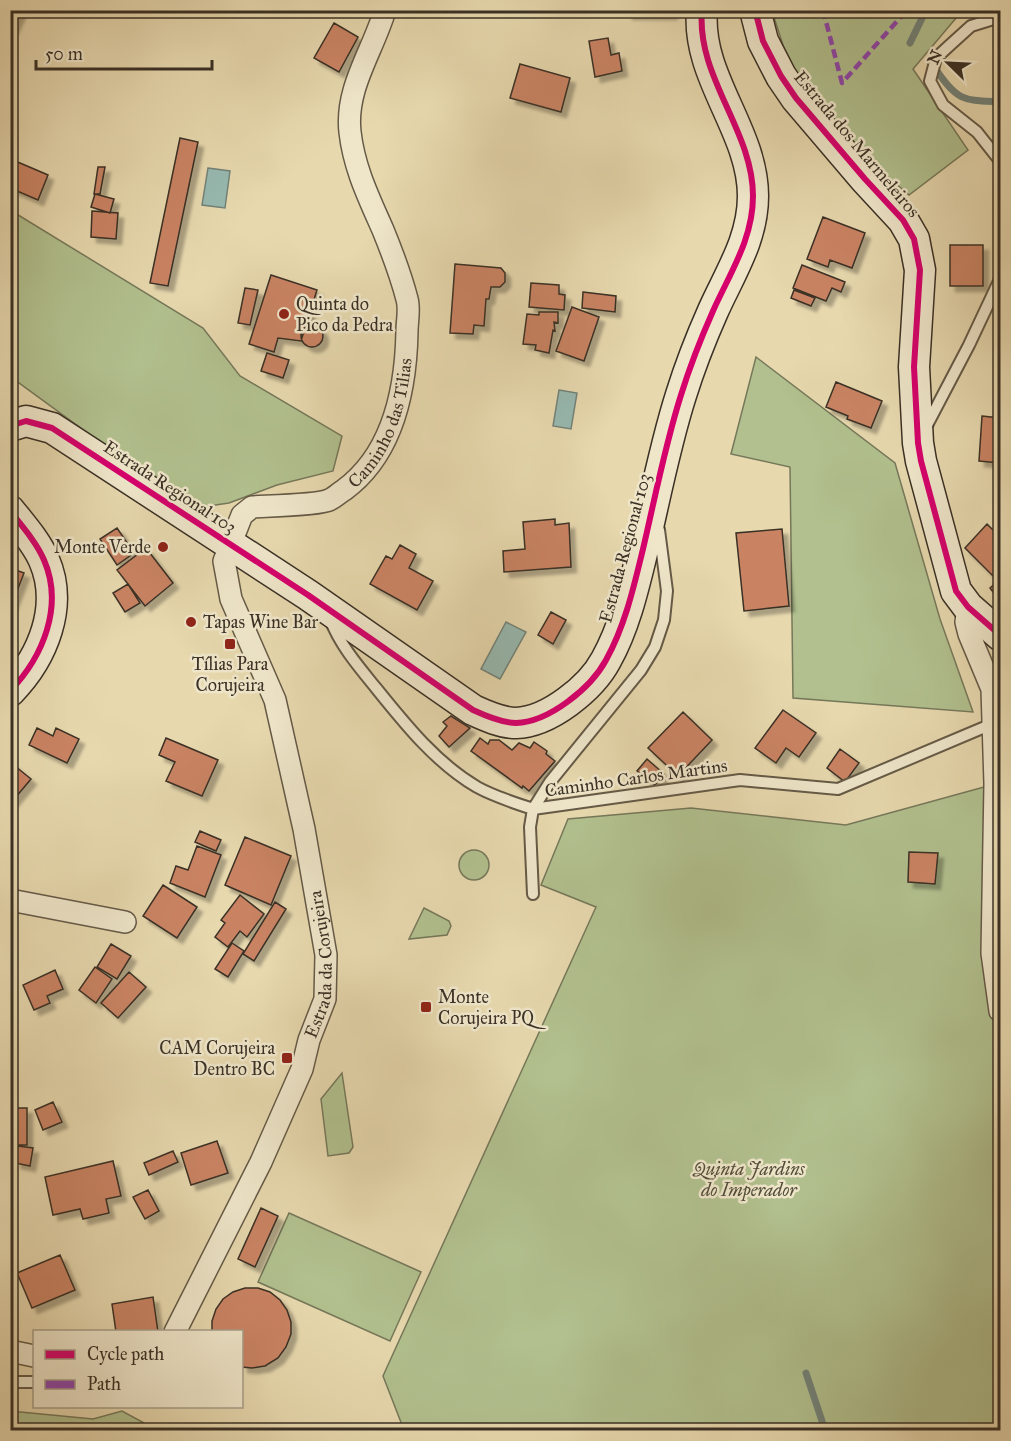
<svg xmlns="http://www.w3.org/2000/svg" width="1011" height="1441" viewBox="0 0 1011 1441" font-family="'IM FELL Great Primer',serif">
<defs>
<filter id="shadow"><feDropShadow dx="5.5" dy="5.5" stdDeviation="1.5" flood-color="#0004"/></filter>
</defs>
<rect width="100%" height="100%" fill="#e7d8ae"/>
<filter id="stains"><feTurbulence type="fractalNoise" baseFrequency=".00333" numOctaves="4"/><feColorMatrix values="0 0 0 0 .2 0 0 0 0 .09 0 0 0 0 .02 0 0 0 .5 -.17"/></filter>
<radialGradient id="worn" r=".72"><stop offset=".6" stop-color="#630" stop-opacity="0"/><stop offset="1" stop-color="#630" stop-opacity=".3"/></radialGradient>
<!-- green -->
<path fill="#b1c08e" stroke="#76785a" stroke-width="1.5" d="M772 11H962L913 69 968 150 909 195 833 129 790 67Z
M10 210 203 328 240 376 342 436 333 471 277 485 229 503 202 507 141 472 11 377Z
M756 357 895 463 940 619 973 712 793 698 790 467 731 454Z
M995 784 1000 1014V1430H404L383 1376 596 907 541 885 568 819 691 808 846 825Z
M459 865a15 15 0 1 1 30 0a15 15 0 1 1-30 0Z
M424 908 449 921 451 926 447 935 409 939Z
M342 1073 353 1147 349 1153 328 1156 321 1099Z
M289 1213 421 1272 390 1341 258 1282Z
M10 1411 93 1419 122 1411 157 1430H11Z"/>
<!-- water -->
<path fill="#97b9b0" stroke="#728278" stroke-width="1.5" d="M208 168 230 171 225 208 202 205Z
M559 390 577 393 571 429 553 426Z
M506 622 526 632 500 679 481 669Z"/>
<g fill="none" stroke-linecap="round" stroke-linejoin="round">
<!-- stream -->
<path stroke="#728278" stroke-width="7" d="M910 43 926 10
M937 71C958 102 965 100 1000 102
M806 1373 825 1430"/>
</g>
<!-- building -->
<path fill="#c98364" stroke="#3a3025" stroke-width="1.5" filter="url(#shadow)" d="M10 10H21L11 32H10Z
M627 10H672V14H627Z
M334 23 358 37 339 72 314 58Z
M608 38 611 55 619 53 622 71 595 77 589 41Z
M520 64 570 78 561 112 510 98Z
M180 138 198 142 168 286 150 283Z
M13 160 48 175 38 200 10 188V165Z
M98 167H105L100 194H94Z
M95 194 114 199 110 213 91 207Z
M92 211 118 213 116 239 91 237Z
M823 217 865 233 852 268 830 260 828 267 807 259Z
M950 245H983V286H950Z
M455 264 501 268 505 273V282L500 287H491L489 299H486L484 326 474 325 473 334 450 333Z
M802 265 845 282 841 292 832 288 826 301 793 288Z
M271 275 317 290 301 341 278 338 274 352 249 344Z
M531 283 559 285V294L565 295 564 310 529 307Z
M245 288 258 290 250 325 238 323Z
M794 290 815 298 811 306 791 298Z
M583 292 616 296 615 312 582 308Z
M572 307 599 317 584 361 556 351Z
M539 312H558V323L554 322 555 331 553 330 549 353 535 350 536 345 523 344 527 314 539 315Z
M301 336a11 11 0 1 1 22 0a11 11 0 1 1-22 0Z
M267 353 289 360 283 378 261 371Z
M836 382 882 401 871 428 847 419 848 416 826 407Z
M982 416 1000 418V463L979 461Z
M555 519V525L569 523 571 567 504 572 503 551 525 549 523 522Z
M987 524 1000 537V572L995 578 965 548Z
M117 528 134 553 117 565 100 539Z
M782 529 789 606 744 611 736 533Z
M400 545 416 554 409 568 433 581 417 610 370 584 386 556 392 559Z
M146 548 173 583 145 606 117 570Z
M10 568 24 573 10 609Z
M1000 579V601L990 588Z
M128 584 140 603 125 612 113 593Z
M551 612 566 620 553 644 538 635Z
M783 710 816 733 799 757 786 748 776 763 755 748Z
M683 712 712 740 678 776 648 748Z
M451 716 470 728 449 747 439 736 447 726 443 722Z
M37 728 53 736 56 728 79 739 67 763 29 745Z
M166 738 218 760 202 796 166 781 175 762 159 755Z
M480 738 488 744 490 740H499L512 750 519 743 530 748 534 742 547 751 546 754 555 761 529 791 523 786 522 788 471 751Z
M840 749 859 763 845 782 827 768Z
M647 759 664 774 655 785 637 771Z
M10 762 31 779 10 804Z
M200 831 221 840 216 851 195 842Z
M245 837 291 856 271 905 225 885Z
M197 846 221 855 205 897 170 883 176 866 188 870Z
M909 852 938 853 935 884 908 882Z
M163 885 197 907 177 938 143 916Z
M240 895 264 914 247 937 240 931 228 947 215 937 225 923 221 920Z
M275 902 286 909 254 961 243 954Z
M232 943 244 951 228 977 215 969Z
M111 944 131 956 117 979 97 967Z
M95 967 112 979 96 1003 79 990Z
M55 970 63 989 47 996 50 1003 34 1010 23 985Z
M129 972 146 987 118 1018 101 1003Z
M53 1102 62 1122 43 1130 35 1110Z
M10 1108H27V1145H10Z
M217 1141 228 1173 191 1185 181 1153Z
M18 1146 33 1148 30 1166 15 1163Z
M173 1151 178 1162 149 1175 144 1163Z
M113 1161 121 1196 106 1199 109 1213 83 1219 80 1209 53 1215 45 1177Z
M148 1190 159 1211 145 1219 133 1197Z
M261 1208 278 1216 255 1267 238 1259Z
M60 1255 75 1290 32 1308 17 1273Z
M245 1288H258L270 1292 280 1300 287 1310 291 1322V1334L286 1347 278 1358 265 1366 252 1368 242 1367V1332H212V1321L216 1309 223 1299 233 1292Z
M153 1297 158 1332H116L112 1304Z"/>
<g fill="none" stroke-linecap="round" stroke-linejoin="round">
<defs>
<path id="lane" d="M1000 17 971 26 950 45 936 58 930 81 943 105 977 132 1000 161
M925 429 969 345 1000 279
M330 619C340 645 358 666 376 688 405 724 436 763 477 787 495 797 515 803 533 809L740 780 838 789 992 724
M533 894 530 827 533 809 550 782 641 670 655 647 664 620 667 591 659 530
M10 1382H34"/>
<g id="street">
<path d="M968 607 966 622 969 634 992 689 995 784 992 953 1000 1011"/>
<path d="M10 900 125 922"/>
<path id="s1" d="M175 1332 261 1162 302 1069 309 1040 325 999 326 955 304 829 275 700 231 599 224 561 242 515 252 507C267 506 318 505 329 500 334 498 339 493 344 490 393 454 406 388 407 331 407 321 410 309 407 299 401 276 392 252 383 230 369 198 354 168 350 132 345 88 373 51 385 10"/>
<path d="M10 1351 34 1356"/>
</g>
<path id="secondary" d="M755 10 763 41 781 76 796 98 865 179 903 220 914 239 920 270 914 367 918 443 921 461 956 591 968 607 1000 635
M10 426 26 421 52 428 308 595 473 710C486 716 502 723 516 723 549 722 591 688 606 660 625 626 634 586 643 549 655 498 665 445 681 395 690 366 701 338 713 311 730 273 753 239 753 196 753 130 696 77 702 10
M10 511C22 526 37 543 44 560 64 606 43 657 10 691"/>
</defs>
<!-- lane casing -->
<use href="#lane" stroke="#655a47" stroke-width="14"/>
<!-- street casing -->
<use href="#street" stroke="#655a47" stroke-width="24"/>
<!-- secondary casing -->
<use href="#secondary" stroke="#3a3025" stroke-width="33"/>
<!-- lane -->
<use href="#lane" stroke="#efe6ca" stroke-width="10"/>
<!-- street -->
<use href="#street" stroke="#efe6ca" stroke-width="21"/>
<!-- secondary -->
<use href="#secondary" stroke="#efe6ca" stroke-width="30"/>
<!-- quiet -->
<path stroke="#8e44ad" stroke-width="4.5" stroke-dasharray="9 4.5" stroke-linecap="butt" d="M823 10 842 83 907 10"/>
<defs>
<path id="cycleway" d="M755 10 763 41 781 76 796 98 865 179 903 220 914 239 920 270 914 367 918 443 921 461 956 591 968 607 1000 635
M10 426 26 421 52 428 308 595 473 710C486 716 502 723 516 723 549 722 591 688 606 660 625 626 634 586 643 549 655 498 665 445 681 395 690 366 701 338 713 311 730 273 753 239 753 196 753 130 696 77 702 10
M10 511C22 526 37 543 44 560 64 606 43 657 10 691"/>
</defs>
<!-- cycleway casing -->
<use href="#cycleway" stroke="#efe6ca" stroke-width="10"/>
<!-- cycleway -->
<use href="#cycleway" stroke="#d6006c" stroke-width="6"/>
</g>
<!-- markers -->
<g fill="#8f2418" stroke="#efe6ca" stroke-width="2">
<circle cx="284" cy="314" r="6"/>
<circle cx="163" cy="547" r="6"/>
<circle cx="191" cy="622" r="6"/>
<rect x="224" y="638" width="12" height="12" rx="3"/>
<rect x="420" y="1001" width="12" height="12" rx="3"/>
<rect x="281" y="1052" width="12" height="12" rx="3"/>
</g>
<g text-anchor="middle" stroke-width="5" stroke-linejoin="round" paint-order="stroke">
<!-- street labels -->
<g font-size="18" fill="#3a3025" stroke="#efe6ca">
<text transform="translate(857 144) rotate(50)" y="6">Estrada dos Marmeleiros</text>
<text dy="6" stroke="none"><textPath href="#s1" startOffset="1056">Caminho das Tilias</textPath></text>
<text transform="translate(170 487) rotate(33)" y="6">Estrada Regional 103</text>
<text transform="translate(625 548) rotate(-75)" y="6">Estrada Regional 103</text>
<text transform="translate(636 778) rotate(-8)" y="6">Caminho Carlos Martins</text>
<text dy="6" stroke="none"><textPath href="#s1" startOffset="400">Estrada da Corujeira</textPath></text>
</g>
<!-- poi labels -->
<g font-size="18" fill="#3a3025" stroke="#efe6ca" text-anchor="start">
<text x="296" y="310">Quinta do<tspan x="296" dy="21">Pico da Pedra</tspan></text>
<text x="151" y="553" text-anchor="end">Monte Verde</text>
<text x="203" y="628">Tapas Wine Bar</text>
<text x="230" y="670" text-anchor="middle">Tílias Para<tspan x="230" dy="21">Corujeira</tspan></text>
<text x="438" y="1003">Monte<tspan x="438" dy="21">Corujeira PQ</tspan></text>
<text x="275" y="1054" text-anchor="end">CAM Corujeira<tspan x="275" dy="21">Dentro BC</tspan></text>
</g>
<!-- park labels -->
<g font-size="18" font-style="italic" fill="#524d3a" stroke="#efe6ca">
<text x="749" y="1175">Quinta Jardins<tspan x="749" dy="21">do Imperador</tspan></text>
</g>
</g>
<!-- margin -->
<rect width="1011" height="1441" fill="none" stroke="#e7d8ae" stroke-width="36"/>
<rect x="12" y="12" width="987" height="1417" fill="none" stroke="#3a3025" stroke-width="3"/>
<rect x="18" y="18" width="975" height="1405" fill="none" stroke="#3a3025" stroke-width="1.5"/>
<!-- legend -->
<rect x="33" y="1330" width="210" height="78" fill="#efe6ca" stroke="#a79d88" stroke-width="1.5"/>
<rect x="45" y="1350" width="30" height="9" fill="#d6006c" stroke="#a79d88" stroke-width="1.5"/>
<text x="87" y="1360" font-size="18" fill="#3a3025">Cycle path</text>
<rect x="45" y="1380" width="30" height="9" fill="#8e44ad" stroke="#a79d88" stroke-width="1.5"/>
<text x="87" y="1390" font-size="18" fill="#3a3025">Path</text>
<!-- north arrow -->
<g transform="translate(948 63) rotate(294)" stroke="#efe6ca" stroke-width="4.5" paint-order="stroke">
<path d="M0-4.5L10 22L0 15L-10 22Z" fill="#3a3025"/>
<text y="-9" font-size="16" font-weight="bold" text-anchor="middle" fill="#3a3025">N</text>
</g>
<!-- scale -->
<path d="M36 60v9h176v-9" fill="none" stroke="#3a3025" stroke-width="3"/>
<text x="45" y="60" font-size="18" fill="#3a3025" stroke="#efe6ca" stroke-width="4.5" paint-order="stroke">50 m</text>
<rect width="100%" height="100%" filter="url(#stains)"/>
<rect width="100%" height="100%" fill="url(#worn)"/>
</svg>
